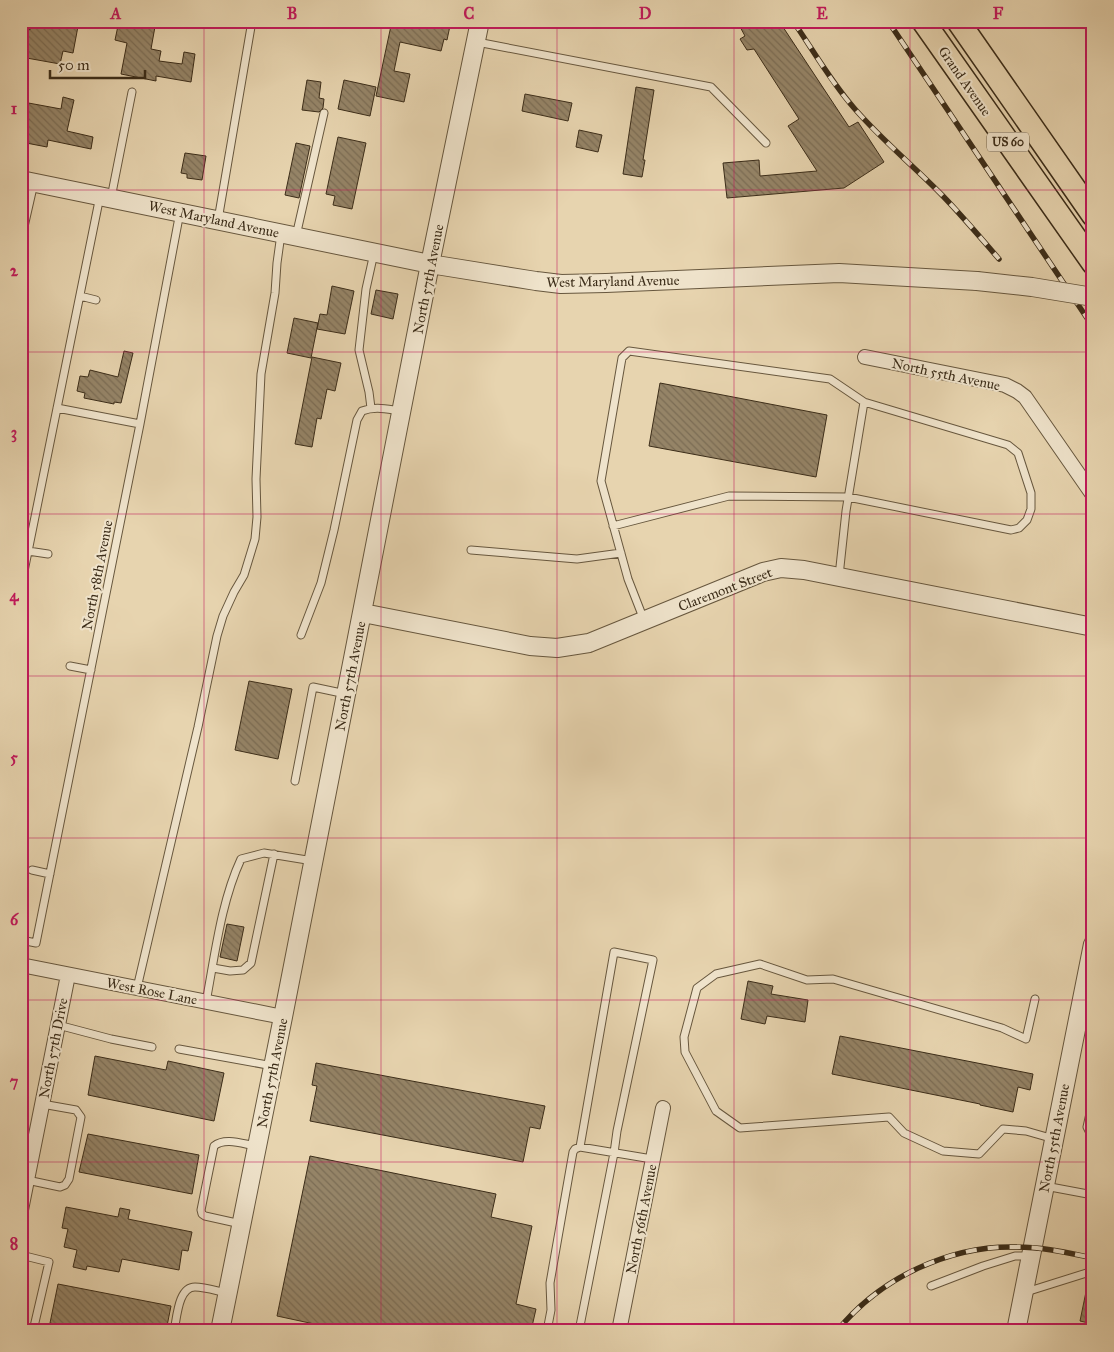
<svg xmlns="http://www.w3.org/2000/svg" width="1114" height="1352" viewBox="0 0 1114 1352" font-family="'IM FELL Great Primer',serif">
<defs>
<pattern id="building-back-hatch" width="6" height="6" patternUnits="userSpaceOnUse" patternTransform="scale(1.25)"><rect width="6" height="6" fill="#958467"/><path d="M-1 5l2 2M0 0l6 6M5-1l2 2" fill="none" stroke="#7b6c54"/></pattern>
</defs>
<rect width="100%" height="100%" fill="#e7d4af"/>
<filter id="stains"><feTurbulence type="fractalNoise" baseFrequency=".004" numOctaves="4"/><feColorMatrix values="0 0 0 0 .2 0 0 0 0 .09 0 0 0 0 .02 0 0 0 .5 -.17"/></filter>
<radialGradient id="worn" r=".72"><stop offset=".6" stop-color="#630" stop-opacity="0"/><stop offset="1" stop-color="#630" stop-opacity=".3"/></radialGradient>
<!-- building -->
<path fill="url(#building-back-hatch)" stroke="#3c2d19" d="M57 21H79L73 53 63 51 60 64 21 57 27 31 43 22 57 25Z
M119 21H156L151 49 161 51 159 61 182 64 184 52 195 54 191 82 156 76V81L121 74 127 43 115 40Z
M392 21H451L447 40 444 39 441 51 400 42 394 71 410 74 404 102 376 96Z
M745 21H779L849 127 858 122 884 162 844 188 727 198 723 163 759 160 760 176 817 171 788 126 799 119 754 49 747 50 740 39 745 36 739 25Z
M307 80 321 82 319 98 324 99 323 108 319 112 302 110Z
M344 80 376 87 370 116 338 109Z
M636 87 654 90 643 160H645L642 177 623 174Z
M525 94 572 103 568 121 522 111Z
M63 97 74 100 67 131 93 137 91 149 48 140 47 147 21 142V114L23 102 61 109Z
M579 130 602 135 598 152 576 147Z
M338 137 366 143 352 209 333 205 335 196 326 194Z
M296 143 310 146 299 198 285 195Z
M185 153 206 156 202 180 187 178V174L181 173Z
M332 286 354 291 345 334 317 329 320 314 327 315Z
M376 290 398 294 393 319 371 314Z
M294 318 318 323 311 358 287 353Z
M124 351 133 353 121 403 114 402V404L84 398 85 393 77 391 80 376 88 377 90 370 118 377Z
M312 357 341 363 335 391 327 389 321 419 317 418 312 447 295 444Z
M660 383 827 415 816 477 649 446Z
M249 681 292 689 278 759 235 750Z
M227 924 244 927 237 961 220 957Z
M748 981 773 986 771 994 808 1000 805 1022 767 1016 765 1024 741 1019Z
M840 1036 1033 1074 1030 1090 1018 1087 1013 1112 980 1105V1104L832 1074Z
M95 1056 166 1070 168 1061 224 1073 214 1121 88 1095Z
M316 1063 545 1106 540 1129 530 1127 523 1162 310 1121 317 1086 312 1085Z
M88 1134 199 1155 192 1194 79 1172Z
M310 1156 496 1194 491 1217 532 1226 516 1304 536 1309 531 1331H347L277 1316Z
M66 1207 118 1217 120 1208 130 1210 128 1219 192 1232 188 1251 182 1250 179 1270 122 1259 119 1272 87 1266 86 1270 73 1267 77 1250 64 1247 68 1229 62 1228Z
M1088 1282H1093V1324L1080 1321Z
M58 1284 171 1306 166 1331H88L50 1323Z"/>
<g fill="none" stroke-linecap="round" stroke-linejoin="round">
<defs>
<path id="service" d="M477 42 711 87 766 143
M111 198 132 92
M218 220 252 21
M296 236 324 113
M21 240 34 183
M80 296 96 300
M57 408 140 424
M371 408 369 392 359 350 366 289 374 253
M613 526 729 496 848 497 1011 530 1019 528 1027 520 1031 509V493L1018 453 1008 445 864 402
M471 550 577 559 621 553
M28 551 48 554
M21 586 100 196
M644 620 628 579 601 481 622 358 629 351 830 379 864 402 846 511 839 576
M301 635 321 583 334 530 357 420 362 411C375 406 386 409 400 411
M70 666 91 670
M295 781 313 687 346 694
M32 870 50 874
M21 940 36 943 140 424 180 212
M213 968 230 971 243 970 251 963 274 854
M137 988 198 727 217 636 223 616 234 592 244 575 255 539 257 517 256 479 261 374 275 293 277 263 281 234
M1035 999 1026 1039 1002 1028 833 979 807 980 760 964 716 974 697 988 684 1037 685 1052 716 1111 740 1128 889 1117 904 1133 943 1151 979 1154 1003 1129 1026 1131 1054 1139
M206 1002C215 955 221 902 241 859L264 853 313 861
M58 1025 111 1039 152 1047
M179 1049 273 1066
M1091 1109 1087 1127 1093 1139
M27 1180 60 1187 65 1185 69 1179 81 1117 76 1110 42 1104
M1045 1186 1093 1195
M241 1224 205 1216 202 1214 201 1210 214 1146C225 1137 243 1144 256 1146
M21 1255 49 1262 33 1331
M931 1286 983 1266 1015 1256H1031
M1026 1292 1093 1271
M174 1331C177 1318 178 1287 195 1287 205 1287 217 1291 227 1293
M547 1331 551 1310 550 1283 573 1152 575 1149 580 1147 652 1159
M579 1331 614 1153 617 1131 653 960 614 952 580 1147"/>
<path id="minor" d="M865 357 1005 385 1017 391 1025 397 1093 495
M21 965 283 1017
M21 1210 68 975
M619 1331 663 1108"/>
<path id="tertiary" d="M21 180 430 264 536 281 561 284 606 283 839 273 977 281
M363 613 530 646 557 648 589 643 763 572 781 568 804 570 1093 627
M220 1331 283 1017 430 264 480 21
M1016 1331 1093 944"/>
<path id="trunk" d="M923 21 1093 263
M958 21 1093 215"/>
</defs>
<!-- service casing -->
<use href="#service" stroke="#67573e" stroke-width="9"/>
<!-- minor casing -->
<use href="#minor" stroke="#67573e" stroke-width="16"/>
<!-- tertiary casing -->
<use href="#tertiary" stroke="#67573e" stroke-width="20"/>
<!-- trunk casing -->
<use href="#trunk" stroke="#3c2d19" stroke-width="25"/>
<!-- service -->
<use href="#service" stroke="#efe3cb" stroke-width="7"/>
<!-- minor -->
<use href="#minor" stroke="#efe3cb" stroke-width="14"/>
<!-- tertiary -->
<use href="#tertiary" stroke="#efe3cb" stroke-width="18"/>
<!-- trunk -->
<use href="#trunk" stroke="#e7d4af" stroke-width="22"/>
<defs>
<path id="rail" d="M793 21C813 50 831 82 854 108 880 138 910 163 938 191 959 212 979 236 999 259
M888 21 1093 327
M837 1331C880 1278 949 1245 1017 1247 1043 1247 1068 1253 1093 1258"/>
</defs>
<!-- rail casing -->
<use href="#rail" stroke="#3c2d19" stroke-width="5.5"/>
<!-- rail -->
<use href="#rail" stroke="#efe3cb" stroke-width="4" stroke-dasharray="11" stroke-linecap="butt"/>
<defs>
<path id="tertiary-bridge" d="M977 281 1032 287 1093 297"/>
</defs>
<!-- tertiary-bridge casing -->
<use href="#tertiary-bridge" stroke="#67573e" stroke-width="20" stroke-linecap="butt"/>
<!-- tertiary-bridge -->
<use href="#tertiary-bridge" stroke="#efe3cb" stroke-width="18"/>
</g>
<!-- grid -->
<path fill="none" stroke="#c2185b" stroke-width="1" stroke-opacity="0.55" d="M204 21V1331M381 21V1331M557 21V1331M734 21V1331M910 21V1331M21 190H1093M21 352H1093M21 514H1093M21 676H1093M21 838H1093M21 1000H1093M21 1162H1093"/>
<g text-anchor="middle" stroke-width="4" stroke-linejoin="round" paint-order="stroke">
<!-- shield labels -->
<rect fill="#efe3cb" stroke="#72644e" stroke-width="1" x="987" y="132.5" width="42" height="19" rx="4"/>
<g font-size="12" font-weight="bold" fill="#3c2d19">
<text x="1008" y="146">US 60</text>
</g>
<!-- street labels -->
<g font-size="14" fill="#3c2d19" stroke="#efe3cb">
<text transform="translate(965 81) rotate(55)" y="5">Grand Avenue</text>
<text transform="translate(214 219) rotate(12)" y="5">West Maryland Avenue</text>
<text transform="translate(428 279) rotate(-79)" y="5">North 57th Avenue</text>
<text transform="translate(613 281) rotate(-1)" y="5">West Maryland Avenue</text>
<text transform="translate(946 374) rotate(12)" y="5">North 55th Avenue</text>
<text transform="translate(97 575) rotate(-79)" y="5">North 58th Avenue</text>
<text transform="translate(725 589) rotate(-21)" y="5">Claremont Street</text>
<text transform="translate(350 676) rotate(-79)" y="5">North 57th Avenue</text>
<text transform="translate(152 991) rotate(11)" y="5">West Rose Lane</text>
<text transform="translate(53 1048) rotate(-79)" y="5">North 57th Drive</text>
<text transform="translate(272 1073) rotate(-79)" y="5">North 57th Avenue</text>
<text transform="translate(1054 1138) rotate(-79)" y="5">North 55th Avenue</text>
<text transform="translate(641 1219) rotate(-79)" y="5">North 56th Avenue</text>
</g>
</g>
<!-- margin -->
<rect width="1114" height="1352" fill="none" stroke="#e7d4af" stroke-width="55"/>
<!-- scale -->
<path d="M50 70v8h95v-8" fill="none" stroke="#3c2d19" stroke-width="2.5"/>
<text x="58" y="70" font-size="15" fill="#3c2d19" stroke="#efe3cb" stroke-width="4" paint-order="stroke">50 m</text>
<rect x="28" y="28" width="1058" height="1296" fill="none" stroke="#c2185b" stroke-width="2"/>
<g font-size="16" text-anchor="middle" font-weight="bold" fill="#c2185b">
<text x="116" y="19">A</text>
<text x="292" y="19">B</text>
<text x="469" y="19">C</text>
<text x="645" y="19">D</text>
<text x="822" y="19">E</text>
<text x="998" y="19">F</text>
<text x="14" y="114">1</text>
<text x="14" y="276">2</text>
<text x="14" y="438">3</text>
<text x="14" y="601">4</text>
<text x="14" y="763">5</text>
<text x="14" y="925">6</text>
<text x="14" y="1087">7</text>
<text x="14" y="1249">8</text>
</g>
<rect width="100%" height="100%" filter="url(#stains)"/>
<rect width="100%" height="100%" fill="url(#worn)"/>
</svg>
